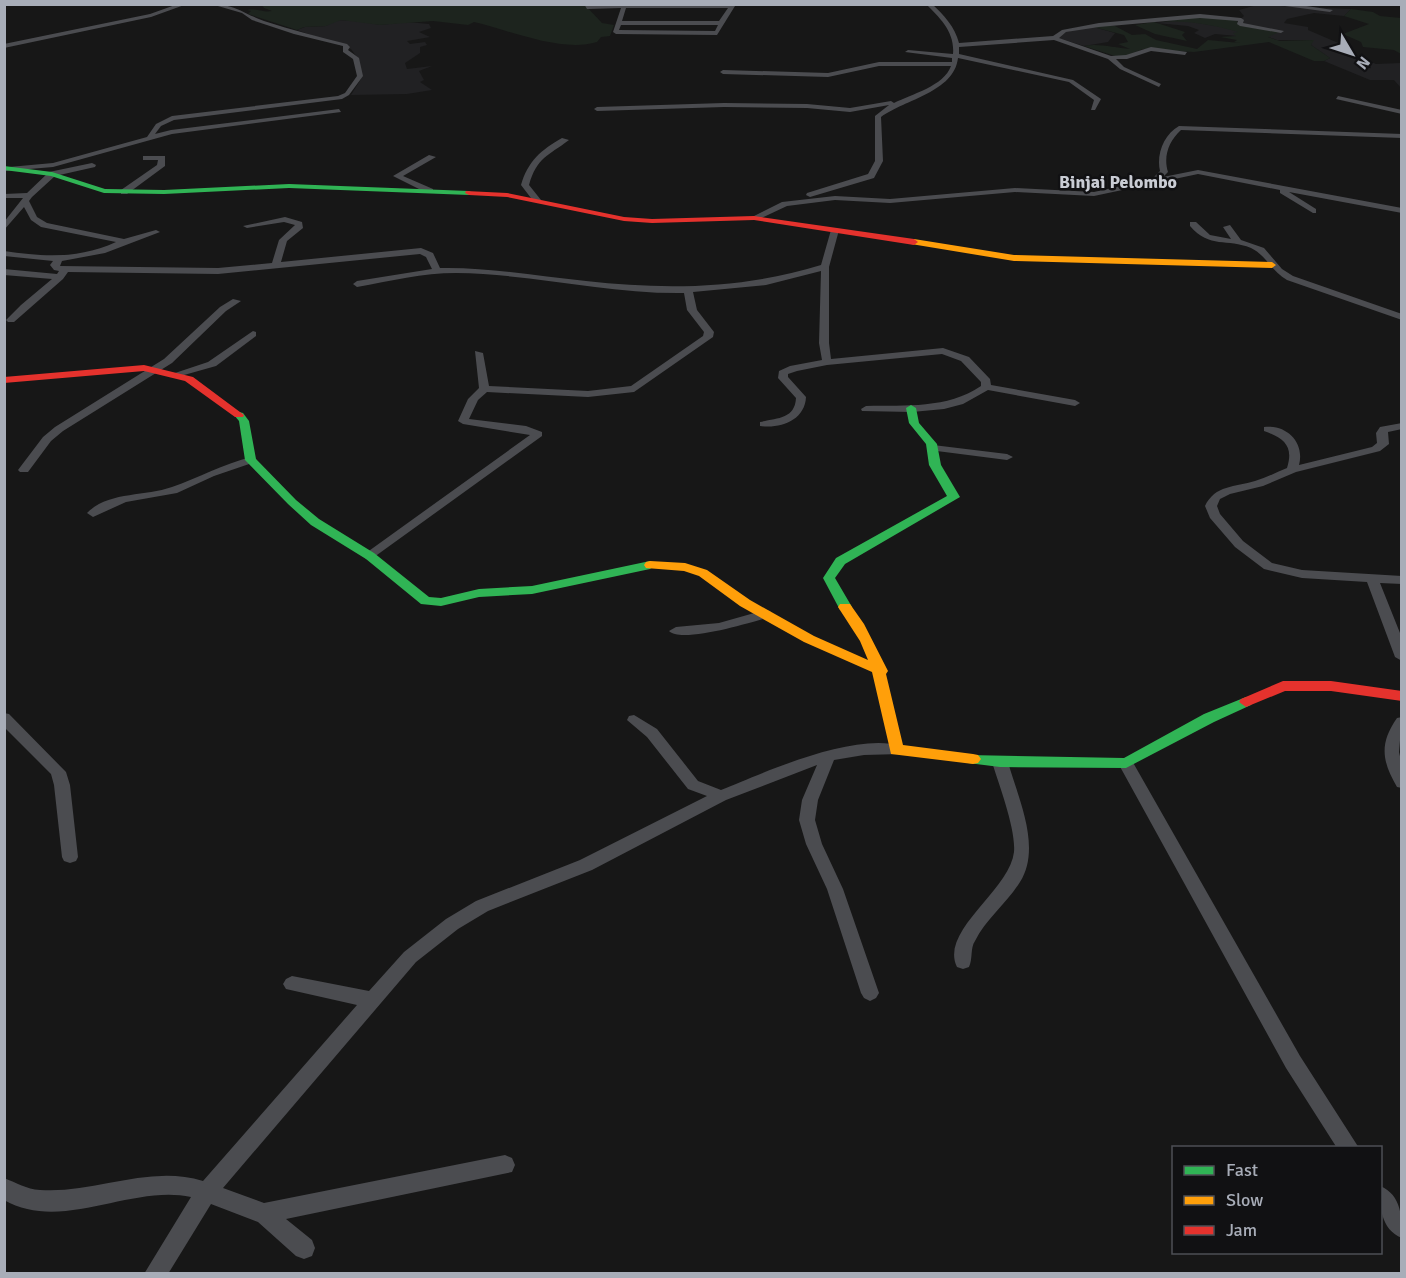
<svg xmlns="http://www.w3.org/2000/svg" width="1406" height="1278" viewBox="0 0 1406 1278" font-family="Signika,sans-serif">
<rect width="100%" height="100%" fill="#171717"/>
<!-- built -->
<path fill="#212123" d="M1257 5 1351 9 1344 16 1314 13 1287 19 1284 23 1308 27V30L1343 45 1339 47 1351 54 1376 64 1401 63V88L1394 80H1370L1324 61 1330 58 1311 45 1313 40H1277L1263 35 1276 32 1245 25 1238 21 1244 16 1239 10Z
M336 20 359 21 380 25 407 22 429 24 431 28 419 32 430 37 407 41 410 44 425 42 427 45 420 47V53L405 63 407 69 432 66 419 71 424 80 420 82 432 90 407 94 351 95 361 79 359 60 351 49 297 30 305 27 326 26Z
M1181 20 1228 28 1240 32 1237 36 1215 34 1205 38 1194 33 1199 30 1188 26 1156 23Z
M1090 26 1115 33 1108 42 1084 46 1058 38 1062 33Z"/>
<!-- green -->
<path fill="#1d241e" d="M261 4H584L602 23 614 25 610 36 601 37 597 42C561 53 509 30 474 22L468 25 433 21 380 25 341 20 326 26 304 27 297 30 248 14 251 11 247 10C257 8 263 13 272 11L264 8Z
M1351 9 1373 12 1380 16 1401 18V54L1394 50 1363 47 1361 42 1343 34 1369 24 1344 16Z
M1201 16 1236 20 1241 26 1279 32 1268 37 1280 41 1314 40 1311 45 1330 58 1324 61H1314L1269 42 1194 52 1143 49 1126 56H1115L1084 46C1098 43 1115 48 1130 49L1118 44 1128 42 1124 35 1090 26H1115L1132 35 1145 34 1156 40 1197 49 1208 40 1240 43 1234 42 1237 40 1220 37 1236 36 1233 33 1238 32C1213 25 1187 20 1160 22Z
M1154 22 1185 32 1182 35 1187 41 1155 34 1135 25Z"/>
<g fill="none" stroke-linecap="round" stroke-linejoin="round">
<!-- street -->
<path fill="#4b4c50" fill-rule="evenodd" d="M178 4H187L151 17 4 48V44L150 14Z
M211 4C235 4 244 14 264 21 292 30 319 37 347 44L350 47 348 50 359 58 363 76 349 95 342 99 174 120 161 126 155 134 171 130 339 109 341 112 172 134 53 167 6 171V167H9L53 163 147 137 156 124 172 116 338 96 345 93 357 76 353 59 343 52V46L294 34 252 20 242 13Z
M584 4H733L735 6 717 35 616 34 613 32 621 8 587 9ZM626 8H728L719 21H622ZM621 25H718L715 31 619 30Z
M926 4H932C944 15 955 27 959 43L1053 36 1062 30 1099 23 1200 14 1241 18 1244 20 1243 23 1284 31 1281 33 1240 26 1237 24 1238 21 1200 18 1099 27 1066 32 1059 38 1111 56 1126 55 1151 47 1187 52 1185 55 1151 51 1127 59H1116L1124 67 1161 84 1159 87 1120 69 1108 59 1054 40 959 47V54L1073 80 1101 99 1095 110H1091L1094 100 1069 82 958 58C954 92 906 99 881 117L883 161 874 178 810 197 806 195 807 193 868 174 875 161V116L889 105 850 112 807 108 724 107 597 111 594 109 597 107 724 103 807 104 850 108 891 101 894 103C912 94 944 86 951 66H879L828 77 723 74 720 72 723 70 828 73 879 62H952V58L905 52 908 50 953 54C955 32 940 18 926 4Z
M1270 4H1293L1333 10 1330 12Z
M1338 96 1402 110V114L1336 99Z
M1179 126 1402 134V138L1181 130C1169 141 1163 156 1168 172L1163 177 1198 170 1402 208V213L1289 192 1316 209V213H1313L1280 193V190L1198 174 1094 196 1015 192 890 203 835 200 787 206 757 220 750 218 782 202 835 196 890 199 1015 188 1094 192 1152 179 1160 171C1156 155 1164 134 1179 126Z
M562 138 569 140C548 156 537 157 529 185L541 200 534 202 521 185C528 161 541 150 562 138Z
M429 155 436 157 403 176 433 189V193H427L393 176Z
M143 156H165V166L127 194H121V190L157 165 158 160H143Z
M92 163 96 165 95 167 55 176 32 197 29 201 37 217 47 223 124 239 156 230 160 232 105 253 62 261 60 266 218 268 272 263 279 240 295 225 284 222 247 228 243 226 285 217 302 222 303 228 287 241 281 262 421 248 433 253 440 268C489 267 537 276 586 281 666 290 743 289 821 265L831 230 835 228 839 230 829 267V343L831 359 943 348 969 357 990 379 991 385 1075 400 1080 403 1075 406 988 390 963 404 944 409 912 412 862 411 861 409 866 406C906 405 947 409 981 386V382L961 361 942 354 827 365 797 371 788 374V377L806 397C805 420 781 429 760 426V422C777 418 795 419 796 398L778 378 779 371 790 366 822 360 819 343 821 271 766 285 693 292 697 310 714 332 713 337 634 392 588 397 487 392 478 400 469 419 526 426 542 432V436L370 560 366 559 364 556 366 553 530 435 463 424 458 421 468 399 479 388 475 351 483 353 489 386 588 391 631 386 703 336 704 332 687 310 684 293C607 294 533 274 456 273 423 273 390 281 357 287L353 284 357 281 432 269 426 257 420 254 218 274 68 272 63 279 14 322H8L6 320 21 305 52 279 4 275V269L57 274 59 271 54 270 50 265 53 261 4 256V251C44 257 79 259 116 242L41 227 31 220 24 207 4 230V222L23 198H4V194L27 193 49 172Z
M1190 222H1196L1210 235 1231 239 1223 227 1230 225 1241 240 1264 248 1282 269 1293 276 1402 314V320L1287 280C1272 272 1266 255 1251 248 1227 238 1210 249 1190 226Z
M233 299 241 301 226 311 172 363 63 431 51 441 28 472H20L18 470 43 437 55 427 164 359 220 307Z
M253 331 256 332V336L216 366 177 377 172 374 208 362Z
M1402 423V429L1388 432 1389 444 1380 451 1296 472 1263 486 1230 494 1220 499 1217 506 1220 514 1243 541 1272 563 1302 570 1402 576V584L1380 583 1402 638V661L1395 657 1367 582 1302 578 1264 569 1235 547 1210 518 1205 506C1215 485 1235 487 1255 481 1266 478 1277 472 1287 468 1294 446 1284 438 1264 431V427C1287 424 1305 443 1299 465L1372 447 1377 443 1376 433 1380 427Z
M933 445 1007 454 1013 457 1007 460 929 450 927 448Z
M251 457 257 460 255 462 214 476 177 493 126 502 93 517 87 513C109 491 144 497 172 487 198 478 223 464 251 457Z
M765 610 770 611 772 614 770 617C752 622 681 644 669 631L676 627 719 623Z
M4 713 9 714 66 772 70 785 78 857 76 861 70 863 64 861 62 857 54 785 51 774 4 727Z
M634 715 657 729 698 781 721 790C765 772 854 732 901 746L903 750 901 754 864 755 834 760 818 800 815 820 822 844 843 889 879 993 876 998 870 1001 864 998 861 993 827 889 806 844 799 820 802 800 817 765 726 800 592 870 488 911 458 929 416 962 223 1188 264 1203 505 1155 512 1158 515 1165 512 1172 286 1219 312 1240 315 1248 312 1256 304 1259 296 1256 258 1222 211 1204 168 1274H144L191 1197C131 1184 62 1233 4 1200V1178C17 1183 26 1189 40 1190 94 1194 149 1164 203 1181L357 1005 286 989 283 984 286 979 292 976 369 991 404 952 446 919 476 901 580 860 707 796 688 789 647 737 627 720 629 716Z
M1402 717 1399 752 1402 765V788L1397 787C1382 761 1379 744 1397 718Z
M1000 757 1005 758 1008 762C1018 798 1042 847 1020 882 1007 903 986 919 975 941 970 948 973 959 969 967L963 969 957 967C939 931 1010 890 1014 852 1016 829 999 785 992 762L995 758Z
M1126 758 1131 759 1300 1056 1359 1148H1337L1286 1068 1118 763 1121 759Z
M1380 1186C1402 1195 1402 1218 1402 1238 1380 1229 1380 1206 1380 1186Z"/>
<!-- fast -->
<path fill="#30b455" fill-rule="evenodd" d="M4 166 52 172 105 189 164 190 289 184 469 191 473 193 469 195 289 188 164 194 104 193 51 176 4 170Z
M911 405 916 408 919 423 937 444 941 465 960 497 845 564 835 578 852 607 850 610H840L823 578 836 558 947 496 929 465 926 444 909 423 906 408Z
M239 412 243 413 249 421 256 459 296 500 319 519 374 553 429 597 441 598 479 589 532 586 650 561 656 565 650 569 532 594 479 597 441 606 421 604 366 559 311 525 288 504 245 460 239 421 234 415Z
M1246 697 1253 702 1251 705 1214 722 1126 768 1000 767 968 763 965 759 968 755 1124 758 1204 714Z"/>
<!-- slow -->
<path fill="#ff9f0a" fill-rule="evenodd" d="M914 239 1014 255 1272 262 1276 265 1272 268 1014 261 911 244 910 242Z
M650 561 685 563 707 570 750 600 814 636 868 660 860 641 838 607 840 604H850L864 624 888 671 886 674 903 745 973 754 978 755 981 759 978 763 973 764 891 754 872 672 804 642 740 606 699 576 684 571 646 568 644 565 646 562Z"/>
<!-- jam -->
<path fill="#e5322d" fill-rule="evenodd" d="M466 191 507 193 624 217 652 219 754 216 914 239 918 242 914 245 754 220 652 223 624 221 507 197 469 195 465 193Z
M144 365 193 377 244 415 243 417H235L185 381 144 371 4 383V377Z
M1283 681H1331L1402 691V701L1331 691H1285L1246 707 1239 702 1241 699Z"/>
</g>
<g text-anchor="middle" stroke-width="5" stroke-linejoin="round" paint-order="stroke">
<!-- far-quarter labels -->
<g font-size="18" font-weight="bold" fill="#c9ccd4" stroke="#111113">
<text x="1118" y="188">Binjai Pelombo</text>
</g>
</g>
<!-- border -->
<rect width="1406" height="1278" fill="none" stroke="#a8adb8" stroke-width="12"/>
<!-- legend -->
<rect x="1172" y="1146" width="210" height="108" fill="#111113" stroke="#4d4f55" stroke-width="1.5"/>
<rect x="1184" y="1166" width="30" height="9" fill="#30b455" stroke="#4d4f55" stroke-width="1.5"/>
<text x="1226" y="1176" font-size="18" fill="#a8adb8">Fast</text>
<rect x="1184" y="1196" width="30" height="9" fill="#ff9f0a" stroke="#4d4f55" stroke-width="1.5"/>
<text x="1226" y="1206" font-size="18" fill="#a8adb8">Slow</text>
<rect x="1184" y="1226" width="30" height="9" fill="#e5322d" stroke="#4d4f55" stroke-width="1.5"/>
<text x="1226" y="1236" font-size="18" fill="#a8adb8">Jam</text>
<!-- north arrow -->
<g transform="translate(1352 54) rotate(129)" stroke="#111113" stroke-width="4.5" paint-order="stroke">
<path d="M0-4.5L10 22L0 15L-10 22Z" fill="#a8adb8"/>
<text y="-9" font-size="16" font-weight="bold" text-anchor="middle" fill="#a8adb8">N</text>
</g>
</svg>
